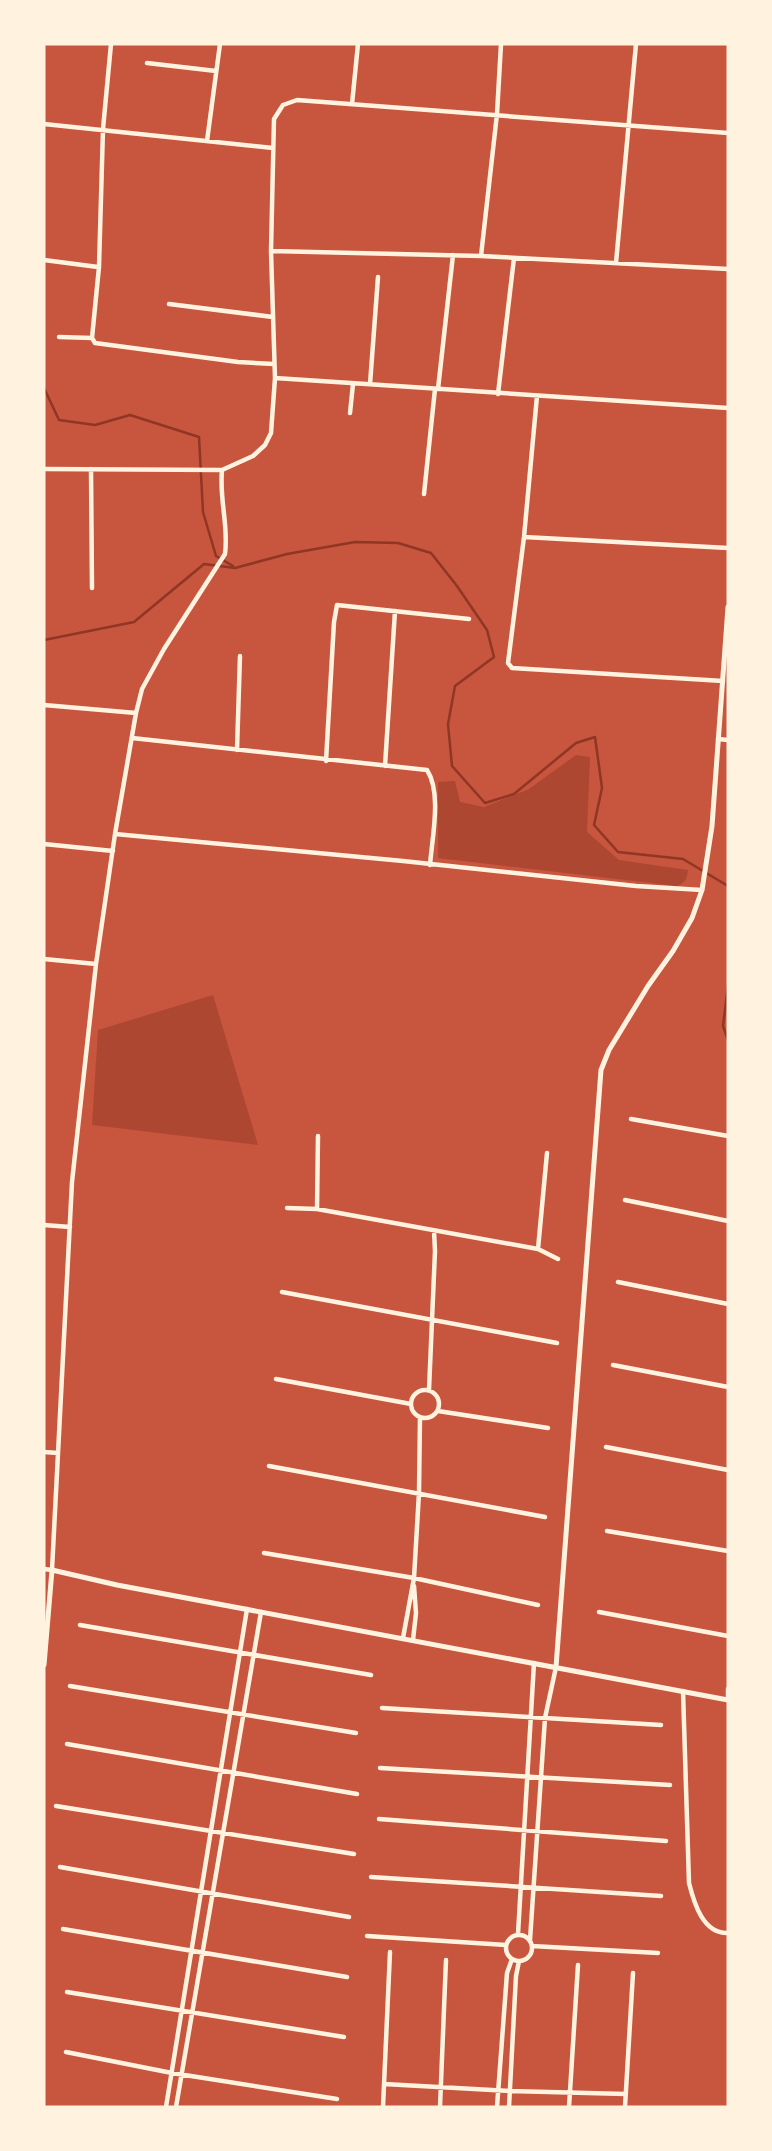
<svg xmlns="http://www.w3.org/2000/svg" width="772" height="2151" viewBox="0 0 772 2151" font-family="'Public Sans',sans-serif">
<rect width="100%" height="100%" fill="#c8553d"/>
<!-- green -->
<path fill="#ae4732" d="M576 755 590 757 587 832 619 860 688 870C687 878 686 883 677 886L438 858V782L455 781 460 802 484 807 529 789Z
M213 995 258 1145 92 1125 98 1030Z"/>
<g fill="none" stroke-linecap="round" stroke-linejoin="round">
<!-- stream -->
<path stroke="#8f3625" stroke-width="2.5" d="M44 388 59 420 95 425 130 415 199 437 203 512 216 556 233 566
M44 640 134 622 204 564 235 568 287 554 355 542 398 543 431 553 457 586 487 630 494 657 455 686 448 724 452 766 485 803 514 794 576 743 595 737 602 788 594 825 618 852 683 859 728 886
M728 986 723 1026 728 1040"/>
<!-- minor -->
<path stroke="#fff3e0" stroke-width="4.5" d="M111 44 103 129 99 267 92 338 95 343 238 362 274 364
M147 63 216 71
M352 104 358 44
M44 124 273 148
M207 141 220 44
M271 251 481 256 728 269
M481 256 497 114 501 44
M44 260 98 267
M616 263 636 44
M169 304 273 317
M59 337 92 338
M275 378 728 408
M370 384 378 277
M438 389 453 255
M498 394 514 258
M537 396 524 537 508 663 512 668 723 681
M350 413 353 384
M44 469 222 470
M91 469 92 588
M424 494 435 389
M524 537 728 548
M44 705 136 713
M132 738 427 770C442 793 432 838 430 865
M718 739 728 740
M237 750 240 656
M326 761 334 622 337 605 469 619
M385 766 395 611
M115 834 403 861 636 886 702 890
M44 844 113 851
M44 959 96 964
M631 1119 728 1136
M625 1200 728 1221
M287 1208 317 1209 538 1249 558 1259
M317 1209 318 1136
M44 1225 70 1227
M538 1249 547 1153
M618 1282 728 1304
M282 1292 557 1343
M613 1365 728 1387
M276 1379 411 1404
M411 1404a14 14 0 1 1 28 0a14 14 0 1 1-28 0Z
M429 1390 435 1251 434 1231
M438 1411 548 1428
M606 1447 728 1470
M44 1452 58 1453
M269 1466 545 1517
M607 1531 728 1551
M264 1553 414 1578 538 1605
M44 1569 52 1570 72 1182 96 964 115 834 136 713 142 689 164 649 225 554C229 526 219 500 222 470L253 456 265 445 271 433 275 378 271 251 274 119 283 105 297 100 728 133
M599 1612 728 1636
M80 1625 371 1675
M403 1638 414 1578 419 1493 420 1417
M413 1640 416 1613 414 1586
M70 1686 356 1733
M683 1691 689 1883C694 1903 703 1934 728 1933
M728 1699V1689
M382 1708 661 1725
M67 1744 357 1794
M380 1768 670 1785
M56 1806 354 1854
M379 1819 666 1841
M60 1867 349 1917
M371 1877 661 1896
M63 1929 347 1977
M518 1934 534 1663
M506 1948a13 13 0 1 1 26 0a13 13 0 1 1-26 0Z
M367 1936 506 1945
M530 1940 545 1718 556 1667
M532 1946 658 1953
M67 1992 344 2037
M66 2052 172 2073 337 2099
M384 2084 510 2091 626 2094
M166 2107 247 1609
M176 2107 261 1612
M383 2107 390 1952
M440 2107 446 1960
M497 2107 507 1973 512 1959
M509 2107 516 1976 519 1961
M569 2107 578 1965
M625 2107 633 1973"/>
<!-- tertiary -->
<path stroke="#fff3e0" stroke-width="5" d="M44 1665 52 1570 117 1585 728 1700
M556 1667 601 1070 609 1050 648 986 673 951 692 918 702 890 712 826 728 607"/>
</g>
<!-- border -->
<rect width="772" height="2151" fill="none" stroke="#fff3e0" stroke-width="91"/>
</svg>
